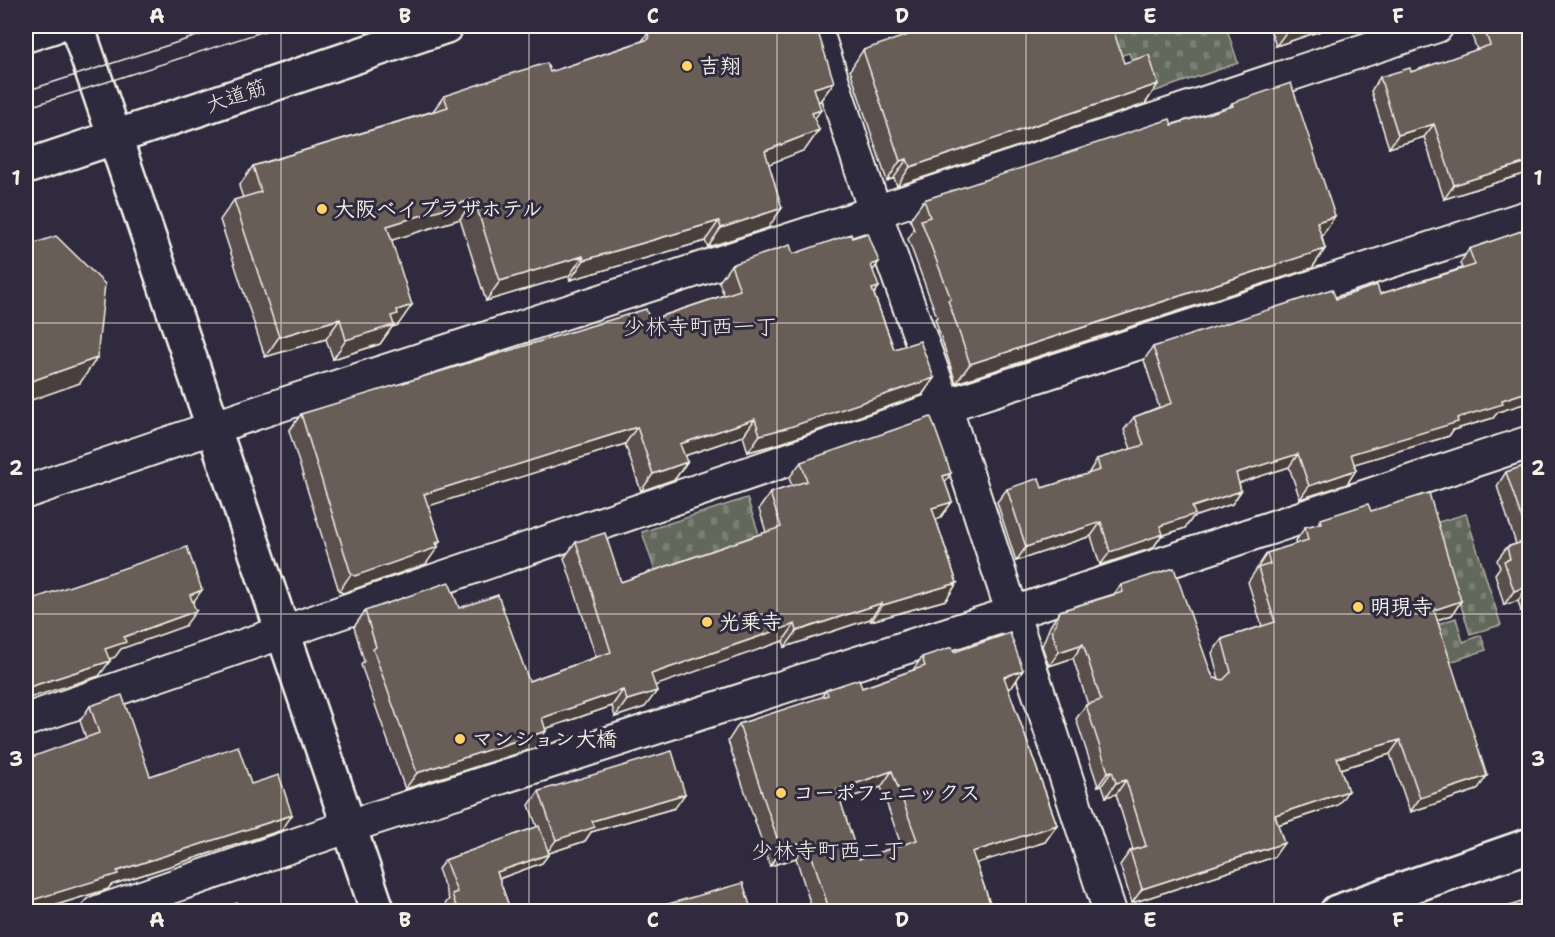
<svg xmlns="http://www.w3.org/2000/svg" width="1555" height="937" viewBox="0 0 1555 937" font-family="'Shantell Sans','Klee One',sans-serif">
<defs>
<pattern id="cemetery-stones" width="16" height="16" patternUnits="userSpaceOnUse" patternTransform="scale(1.5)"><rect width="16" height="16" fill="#63685b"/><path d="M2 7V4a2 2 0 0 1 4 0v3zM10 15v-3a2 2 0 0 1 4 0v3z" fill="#7a7e73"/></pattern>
</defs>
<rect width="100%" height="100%" fill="#2f2a3d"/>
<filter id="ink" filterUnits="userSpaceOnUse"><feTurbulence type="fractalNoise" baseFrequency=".0167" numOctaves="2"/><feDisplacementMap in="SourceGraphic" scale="12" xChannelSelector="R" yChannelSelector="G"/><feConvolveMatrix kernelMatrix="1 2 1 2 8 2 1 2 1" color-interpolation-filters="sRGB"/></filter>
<g filter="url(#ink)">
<!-- cemetery -->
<path fill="url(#cemetery-stones)" stroke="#acaca2" stroke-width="1.5" d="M1098 26H1226L1238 63 1144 95 1129 53 1094 64Z
M747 498 772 573 658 580 642 532Z
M1466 514 1501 625 1470 634 1435 523Z
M1456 618 1463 642 1481 635 1486 650 1348 696 1396 638Z"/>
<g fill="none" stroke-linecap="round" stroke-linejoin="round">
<defs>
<path id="street" d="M815 26 875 212 945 406 1110 912
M26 492 262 411 875 212 1437 26
M26 720 945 406 1530 216
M98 912 350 826 1013 613 1530 442"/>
<path id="secondary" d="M77 26 378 912
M26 35 54 26
M26 167 446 26
M1337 912 1530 845"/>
</defs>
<!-- street casing -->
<use href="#street" stroke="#f4f1e8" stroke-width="36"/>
<!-- secondary casing -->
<use href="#secondary" stroke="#f4f1e8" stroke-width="38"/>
<!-- street -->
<use href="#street" stroke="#2f2a3d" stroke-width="32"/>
<!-- secondary -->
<use href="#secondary" stroke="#2f2a3d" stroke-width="33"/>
<!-- tram -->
<path stroke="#f4f1e8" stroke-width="1.5" d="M26 91 228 26
M26 108 280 26"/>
</g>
<!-- wall -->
<path fill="#5a504d" stroke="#f4f1e8" stroke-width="1.5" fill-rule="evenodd" d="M1269 26H1335L1276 46Z
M1473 26H1530V172L1444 199 1424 137 1389 148 1371 91 1380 77 1411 72 1477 50 1472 36 1475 32Z
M648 33 834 82 820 101 818 102 814 119 819 130 805 150 769 164 768 228 708 247 705 241 570 280 569 276 486 301 460 219 392 240 398 325 392 327 380 344 333 359 326 339 265 357 220 220 234 200 243 198 239 186 253 166 433 111 444 96 550 72 642 41Z
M863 50 1124 63 1158 84 1145 104 897 186 894 178 887 181 850 70Z
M1232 103 1322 236 1325 249 1312 268 956 383 935 319 937 317 908 239 914 230 910 219 924 200 1229 107Z
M1530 228V402L1498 412 1493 418 1453 430 1449 436 1354 464 1356 470 1347 484 1300 499 1289 467 1239 483 1241 491 1232 504 1193 517 1185 528 1161 536 1153 548 1100 565 1091 536 1016 561 997 502 1007 489 1042 488 1088 474 1097 459 1131 449 1124 430 1134 417 1159 407 1144 360 1153 347 1336 299 1380 294 1462 268 1460 263 1469 249Z
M852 238 873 270 874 294 894 349 934 378 922 395 778 444 748 452 743 436 684 456 687 462 675 479 641 491 625 444 428 506 440 541 426 564 343 593 339 591 289 431 301 414 650 320 724 295 719 282 731 265 793 254Z
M801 462 945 482 952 502 940 518 936 520 957 583 946 600 871 621 870 619 785 647 783 641 655 685 645 707 615 717 612 706 545 729 546 731 535 748 405 789 361 665 364 661 354 627 365 611 459 608 529 681 596 657 564 558 576 542 621 582 766 532 759 509 770 493 792 486 789 478Z
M1530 464V608L1521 611 1518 601 1504 605 1495 574 1500 567 1497 560 1507 547 1516 544 1497 486 1506 472Z
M1371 511 1461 601 1452 615 1437 620 1477 790 1410 812 1390 754 1340 769 1338 805 1278 825 1274 857 1132 903 1120 865 1130 851 1133 850 1116 794 1106 797 1102 785 1098 786 1076 719 1086 705H1088L1073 658 1049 666 1042 646 1050 626 1060 611 1114 594 1121 585 1211 673 1214 678 1219 679 1212 653 1222 639 1262 626 1248 582 1267 553 1296 544 1295 542 1305 527 1318 524 1321 519Z
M954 652 1023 670 1012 687 1008 688 1057 825 1045 842 976 863 991 906 987 912H813L796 858 770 866 728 741 739 724 821 698 826 690 862 688 913 670 922 657ZM881 787 901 845 859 859 840 801Z
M90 706 150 776 251 784 282 830 111 885 108 889 33 912H26L86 738 80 721Z
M539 791 675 808 591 832 585 841 549 853 542 863 499 879 511 912H448L445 904 449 899 438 869 445 860 537 827 529 805Z"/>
<!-- shaded-wall -->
<path fill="#4a413e" stroke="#f4f1e8" stroke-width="1.5" d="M1293 26H1335L1276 46 1290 27Z
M834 82 820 101 800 108 814 88Z
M1158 84 1145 104 897 186 910 167Z
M821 110 807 129 812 113Z
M1434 124 1424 137 1389 148 1398 135Z
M819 130 805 150 751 171 765 151Z
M907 159 894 178 887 181 900 161Z
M1530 161V172L1444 199 1454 185Z
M474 199 460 219 373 246 387 226Z
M782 208 768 228 708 247 721 228Z
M1335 216 1322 236 1303 242 1317 222Z
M719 221 705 241 570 280 584 260Z
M1325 249 1312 268 956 383 970 364Z
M583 256 569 276 486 301 500 281Z
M879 262 867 279 871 265Z
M879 287 867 304 872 289Z
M412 305 398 325 392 327 380 344 333 359 346 340 397 310Z
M340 319 326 339 265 357 279 337Z
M97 358 80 383 26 402V383Z
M934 378 922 395 778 444 748 452 760 435Z
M1530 391V402L1498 412 1493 418 1453 430 1449 436 1341 468 1351 454 1457 418 1502 400Z
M755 419 743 436 669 461 680 444Z
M637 427 625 444 413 511 424 494Z
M1298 454 1289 467 1226 487 1236 473Z
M687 462 675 479 641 491 653 474Z
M1356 470 1347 484 1300 499 1309 486Z
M951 473 940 490 943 476Z
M1241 491 1232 504 1193 517 1185 528 1161 536 1153 548 1100 565 1110 552 1192 507Z
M952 502 940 518 921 525 932 508Z
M1101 522 1091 536 1016 561 1026 547Z
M440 541 435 548 438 547 426 564 343 593 339 591 351 574Z
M957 583 946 600 871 621 883 605Z
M1527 587 1518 601 1504 605 1514 591Z
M202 590 191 605 190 595Z
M1530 598V608L1521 611Z
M1461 601 1452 615 1424 624 1434 610Z
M882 603 870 619 785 647 797 631Z
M196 611 185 626 121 649 115 657 95 664 105 649 124 637Z
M795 624 783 641 640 691 651 674Z
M1083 644 1073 658 1049 666 1059 652Z
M110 661 99 676 26 699V688Z
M1023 670 1012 687 993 693 1004 677Z
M623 690 612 706 530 734 542 718Z
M657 691 645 707 615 717 627 700Z
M546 731 535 748 405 789 417 773Z
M1400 740 1390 754 1327 773 1337 758Z
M892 771 881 787 825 806 837 790Z
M1112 771 1102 785 1098 786 1108 772Z
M1487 776 1477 790 1410 812 1420 798Z
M1126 780 1116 794 1106 797 1116 783Z
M1348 791 1338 805 1265 829 1275 815Z
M685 794 675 808 591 832 585 841 546 854 556 840 592 821Z
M292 815 282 830 111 885 108 889 33 912H26V902L117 871Z
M1057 825 1045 842 961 868 972 852Z
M807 841 796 858 770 866 781 850Z
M1284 843 1274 857 1132 903 1142 889Z
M549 854 542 863 490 882 497 872Z
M991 906 987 912H973Z"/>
<!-- building -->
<path fill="#695d59" stroke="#f4f1e8" stroke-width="1.5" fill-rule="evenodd" d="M674 26H816L834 82 814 88 821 110 812 113 819 130 765 151 782 208 721 228 719 221 584 260 583 256 500 281 474 199 387 226 412 305 397 310 398 314 391 316 394 325 346 340 340 319 279 337 234 200 261 192 253 166 448 107 444 96 513 73 547 63 550 72 649 39 648 33Z
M935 26H1112L1124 63 1149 55 1158 84 910 167 907 159 900 161 863 50Z
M1483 26H1530V161L1454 185 1434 124 1398 135 1380 77 1410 68 1411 72 1490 45Z
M1291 83 1335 216 1317 222 1325 249 970 364 948 300 951 299 921 220 930 217 924 200 1170 119 1172 125 1233 106 1232 103Z
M1530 228V391L1502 400 1503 404 1457 418 1458 422 1351 454 1356 470 1309 486 1298 454 1236 473 1241 491 1192 507 1195 514 1160 526 1163 534 1110 552 1101 522 1026 547 1007 489 1039 478 1042 488 1100 470 1097 459 1144 445 1134 417 1172 403 1153 347 1332 289 1336 299 1377 285 1380 294 1475 265 1469 249Z
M868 233 879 262 871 265 879 287 872 289 894 349 920 341 934 378 790 427 760 435 755 419 680 444 687 462 653 474 637 427 424 494 440 541 436 543 438 547 355 576 351 574 301 414 646 309 650 320 740 290 731 265 790 245 793 254 851 234 852 238Z
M56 236 105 284 97 358 26 383V246Z
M931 417 951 473 943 476 952 502 932 508 957 583 883 605 882 603 797 631 795 624 651 674 657 691 627 700 623 690 542 718 546 731 417 773 373 649 376 647 365 611 449 582 459 608 498 595 529 681 611 652 576 542 605 533 621 582 781 527 770 493 807 481 801 462Z
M1530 464V594L1527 587 1514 591 1504 561 1510 559 1507 547 1529 540 1506 472Z
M1429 493 1461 601 1434 610 1487 776 1420 798 1400 740 1337 758 1348 791 1275 815 1284 843 1142 889 1130 851 1146 846 1126 780 1116 783 1112 771 1108 772 1086 705 1101 700 1083 644 1059 652 1052 632 1060 611 1123 592 1121 585 1174 568 1211 673 1214 678 1223 680 1231 672 1222 639 1275 622 1258 568 1270 564 1267 553 1308 540 1305 527 1322 523 1321 519 1368 504 1371 511Z
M187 547 202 590 190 595 196 611 124 637 126 642 105 649 110 661 26 688V601Z
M1010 633 1023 670 1004 677 1057 825 972 852 991 906 973 912H830L807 841 781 850 739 724 828 695 826 690 859 679 862 688 925 666 922 657 952 647 954 652ZM892 771 917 840 859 859 837 790Z
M122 695 150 776 238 746 251 784 279 775 292 815 117 871 118 874 26 902V759L99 733 90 706Z
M672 751 685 794 592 821 595 827 556 840 539 791Z
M539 826 549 854 497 872 511 912H458L452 894 457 892 445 860Z
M743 883 752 912H643L647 910Z
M1530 899V912H1492Z
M237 903 240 912H216Z"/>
</g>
<!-- grid -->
<path fill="none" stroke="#f4f1e8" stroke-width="1.5" stroke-opacity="0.55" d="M281 26V912M529 26V912M777 26V912M1026 26V912M1274 26V912M26 323H1530M26 614H1530"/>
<!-- markers -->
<g fill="#ffd166" stroke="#2f2a3d" stroke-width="2">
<circle cx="687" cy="66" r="6"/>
<circle cx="322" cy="209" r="6"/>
<circle cx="1358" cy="607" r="6"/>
<circle cx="707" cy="622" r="6"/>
<circle cx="460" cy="739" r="6"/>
<circle cx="781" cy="793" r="6"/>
</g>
<g text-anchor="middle" stroke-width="6" stroke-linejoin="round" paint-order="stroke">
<!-- poi labels -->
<g font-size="21" font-weight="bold" fill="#f4f1e8" stroke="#2f2a3d" text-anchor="start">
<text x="699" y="73">吉翔</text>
<text x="334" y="216">大阪ベイプラザホテル</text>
<text x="1370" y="614">明現寺</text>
<text x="719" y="629">光乗寺</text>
<text x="472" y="746">マンション大橋</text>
<text x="793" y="800">コーポフェニックス</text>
</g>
<!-- street labels -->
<g font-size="21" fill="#f4f1e8" stroke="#2f2a3d">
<text transform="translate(236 96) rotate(-19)" y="7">大道筋</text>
</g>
<!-- neighbourhood labels -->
<g font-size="22" fill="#f4f1e8" stroke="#2f2a3d">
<text x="700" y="334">少林寺町西一丁</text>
<text x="828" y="858">少林寺町西二丁</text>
</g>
</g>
<!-- margin -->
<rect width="1555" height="937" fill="none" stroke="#2f2a3d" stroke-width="66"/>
<rect x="33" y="33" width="1489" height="871" fill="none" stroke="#f4f1e8" stroke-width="2"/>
<g font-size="20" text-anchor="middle" font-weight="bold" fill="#f4f1e8">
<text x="157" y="23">A</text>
<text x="405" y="23">B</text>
<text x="653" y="23">C</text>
<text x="902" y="23">D</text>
<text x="1150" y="23">E</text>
<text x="1398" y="23">F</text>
<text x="16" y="185">1</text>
<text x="1538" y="185">1</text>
<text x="16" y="475">2</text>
<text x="1538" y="475">2</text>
<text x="16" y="766">3</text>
<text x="1538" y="766">3</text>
<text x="157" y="927">A</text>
<text x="405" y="927">B</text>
<text x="653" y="927">C</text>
<text x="902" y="927">D</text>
<text x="1150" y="927">E</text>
<text x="1398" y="927">F</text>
</g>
</svg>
